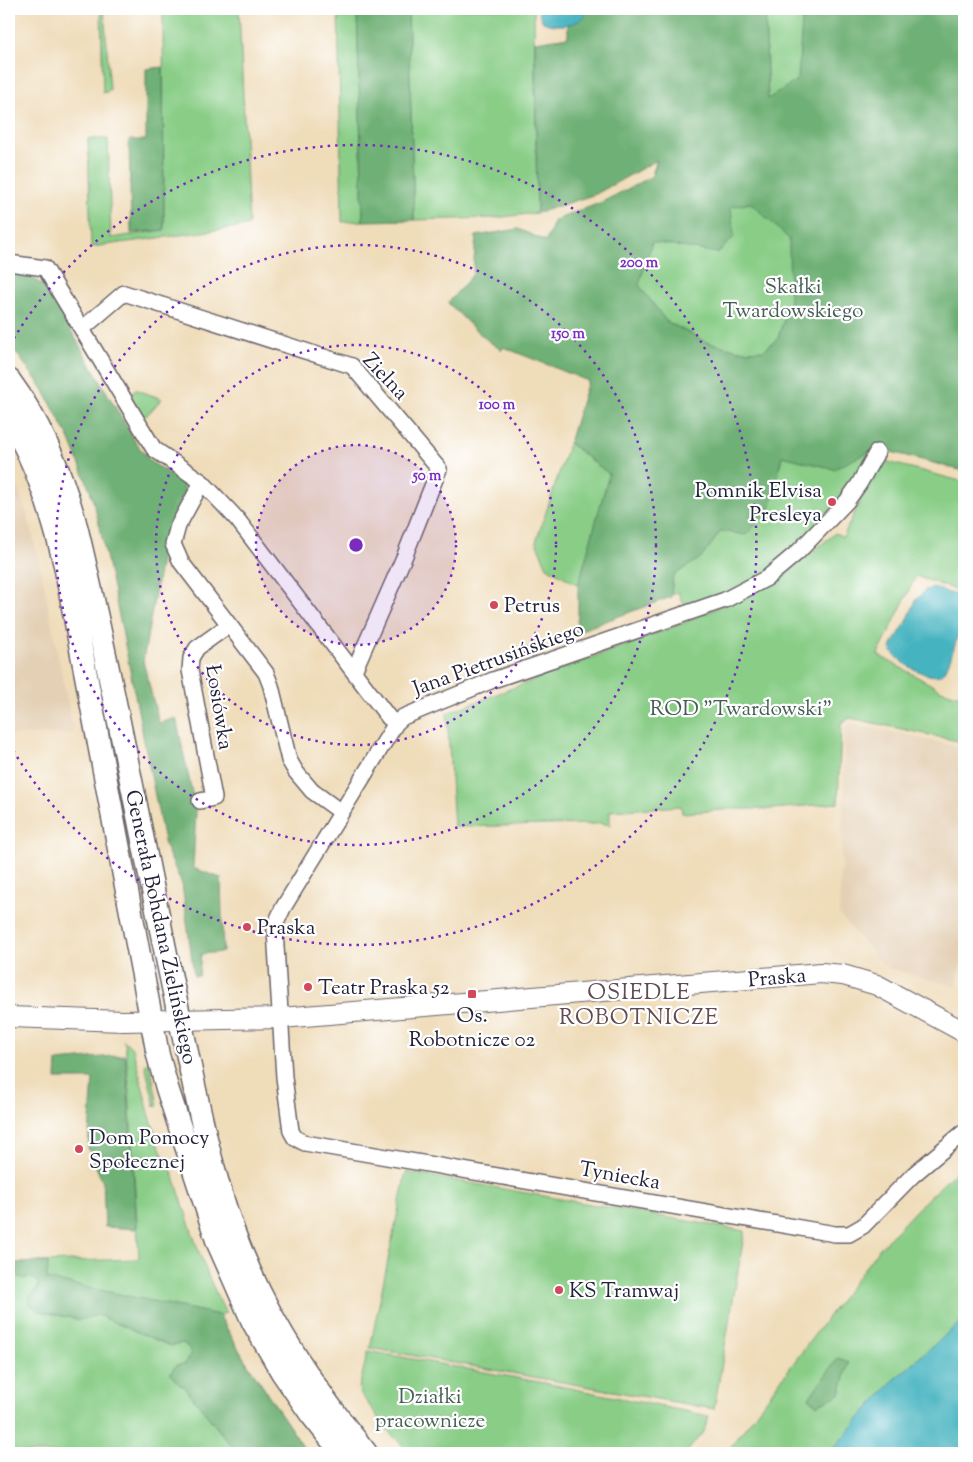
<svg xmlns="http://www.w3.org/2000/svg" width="973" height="1462" viewBox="0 0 973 1462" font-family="'Sorts Mill Goudy',serif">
<rect width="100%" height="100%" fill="#fff"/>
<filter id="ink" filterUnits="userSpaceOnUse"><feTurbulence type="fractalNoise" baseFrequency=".02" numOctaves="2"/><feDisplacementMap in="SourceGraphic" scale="10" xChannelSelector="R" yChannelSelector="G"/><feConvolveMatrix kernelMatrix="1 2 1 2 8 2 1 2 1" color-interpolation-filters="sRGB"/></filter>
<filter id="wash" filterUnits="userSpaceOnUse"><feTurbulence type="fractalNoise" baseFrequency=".0096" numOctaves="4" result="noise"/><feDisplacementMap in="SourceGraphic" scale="20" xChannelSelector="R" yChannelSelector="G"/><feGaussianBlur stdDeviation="1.12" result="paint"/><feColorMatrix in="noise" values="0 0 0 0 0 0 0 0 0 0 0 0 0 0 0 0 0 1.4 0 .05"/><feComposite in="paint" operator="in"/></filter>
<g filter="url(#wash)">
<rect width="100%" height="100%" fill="#efdcb9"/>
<!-- built -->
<path fill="#e4d0b5" d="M9 467 27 513 38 556 74 734 9 735Z
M850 723 964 748V955L956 987 885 967 839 914 844 794V729Z"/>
<!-- green -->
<path fill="#89cd87" stroke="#567861" d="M101 9H104L110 91 103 93Z
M163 9H239L249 225 232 228 91 247 88 139H108L111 238 164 230Z
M338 9H357L363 221 342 222Z
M408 9H534L537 213 494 218 414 220Z
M765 9H964V471L877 448 853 486 771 571 736 590 689 607 682 602 678 592 578 630 580 615V586L547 567 536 542 569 443 657 159 767 100Z
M135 389 162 399 144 418 131 396Z
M884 461 964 482V593L916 576 878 655 941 690 964 697V710L958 741 850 718 841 723 838 803 772 809H735L682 813 681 806 610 811V825L599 823 596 824 454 827 447 713 686 622 779 580 835 533 843 537 878 463Z
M123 1039 133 1049 149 1113 158 1142 165 1161 171 1168C188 1217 201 1268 226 1313L219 1315 243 1357 307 1453H9V1263L139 1259 128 1074 125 1044Z
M149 1060 158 1105 155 1106 145 1065Z
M964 1164V1319L895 1379 829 1453H725L733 1444 878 1250 923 1203Z
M406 1172 745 1231 714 1409 370 1348Z
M368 1351 545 1383 709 1416 704 1431 686 1453H410L387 1430 361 1394 359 1388Z"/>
<!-- forest -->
<path fill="#6eb074" stroke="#486958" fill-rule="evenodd" d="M357 9H408L414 220 363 221Z
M568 9H765L768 99 798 79 802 20 836 10V9H964V471L877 448 834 469 782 456 770 509 746 535 721 531 702 557 673 576 671 597 576 632 578 614V586L609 474 569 443 588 381 503 347 502 350C481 338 465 319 448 303L473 274 476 236 518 229 546 241 555 220 600 203 649 178 653 174 657 160 596 194 537 213 535 42 568 37ZM751 203 789 239 790 300 778 338 764 350 744 351 706 342 666 321 639 285 652 242 718 253 734 237 731 207Z
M163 67 164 230 131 233 129 140H146V69Z
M9 271 29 275 47 289 136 443 151 462 181 481 186 493 164 543 143 661 159 723 176 718 196 811 193 868 221 878 223 952 201 954 199 976H194L182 884 165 846 121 625 98 519 90 490 70 440 43 389 9 343Z
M125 1055 127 1074 137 1229 105 1227 103 1183 88 1148 93 1079H56L57 1061Z
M48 1262 47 1279 219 1315 243 1357 307 1453H237L183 1385 181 1386 170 1374 176 1365 185 1364 191 1355 190 1349 183 1343 170 1346 97 1315 80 1320 39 1311 30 1304C28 1294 32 1295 38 1288V1283L34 1279 28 1277 26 1279 14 1276 9 1278V1263Z
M838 1358 849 1362 840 1394 817 1405 809 1398Z"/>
<!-- water -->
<path fill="#45b3c0" stroke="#346a7e" d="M539 9H589C587 12 585 17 582 19 572 26 554 27 543 22L539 13Z
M933 587 955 595 964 605C964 617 951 663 944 672 934 685 896 661 891 650L892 645 907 621 916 600 924 591Z
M964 1319V1453H829L895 1379Z"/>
</g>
<g filter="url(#ink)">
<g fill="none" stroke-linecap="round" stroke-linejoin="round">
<defs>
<path id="minor" d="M9 263 45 268 154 449 202 482 237 519 389 718 396 723
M82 329 124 293 352 366 439 469 405 555 354 671
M877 452 859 484 847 501 798 552 767 578 725 600 493 680 403 717 396 723 283 908 276 923 275 930 284 1077 291 1131 295 1138 305 1143 835 1234H849L863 1226 913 1175 964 1132
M202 482 178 526 173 544 181 562 266 673 271 686 289 760 296 772 312 791 341 812
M200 801 214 798 190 670 191 658 197 648 229 625"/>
<path id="tertiary" d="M9 1017 124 1021 281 1018 821 973 843 975 877 985 964 1032"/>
<path id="secondary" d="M9 380C42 425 63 476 77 530 115 688 143 848 177 1006 196 1091 210 1178 244 1258 274 1330 317 1393 366 1453
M9 417C37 463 52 513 65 565L145 986 158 1055 167 1088 218 1243 253 1322 282 1372 311 1414 342 1453"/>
</defs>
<!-- minor casing -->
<use href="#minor" stroke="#6a6367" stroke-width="18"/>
<!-- tertiary casing -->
<use href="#tertiary" stroke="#6a6367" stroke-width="22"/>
<!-- secondary casing -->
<use href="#secondary" stroke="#6a6367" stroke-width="25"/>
<!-- minor -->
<use href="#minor" stroke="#fff" stroke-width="15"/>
<!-- tertiary -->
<use href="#tertiary" stroke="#fff" stroke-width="20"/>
<!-- secondary -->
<use href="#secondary" stroke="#fff" stroke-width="22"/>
</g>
</g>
<!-- distance rings -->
<circle cx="356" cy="545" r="100" fill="#7b2cbf" fill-opacity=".12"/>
<g fill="none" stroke="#7b2cbf" stroke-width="2.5" stroke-dasharray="2.5 5">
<circle cx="356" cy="545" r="100"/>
<circle cx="356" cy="545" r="200"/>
<circle cx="356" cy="545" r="300"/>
<path d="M10 345A400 400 0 1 1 10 745"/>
</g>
<!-- markers -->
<g fill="#d1495b" stroke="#fff" stroke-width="2">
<circle cx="832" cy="502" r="5"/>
<circle cx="494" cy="605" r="5"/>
<circle cx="247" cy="927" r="5"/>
<circle cx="308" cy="987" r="5"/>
<rect x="467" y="989" width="10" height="10" rx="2.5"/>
<circle cx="79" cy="1149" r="5"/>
<circle cx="559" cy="1290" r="5"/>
</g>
<g text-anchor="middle" stroke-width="4.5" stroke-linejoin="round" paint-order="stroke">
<!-- park labels -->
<g font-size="21" fill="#465e56" stroke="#fff">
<text x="793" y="293">Skałki<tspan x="793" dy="24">Twardowskiego</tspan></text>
<text x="741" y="715">ROD "Twardowski"</text>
<text x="430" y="1403">Działki<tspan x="430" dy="24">pracownicze</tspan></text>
</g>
<!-- street labels -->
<g font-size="21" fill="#22223b" stroke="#fff">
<text transform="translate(386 376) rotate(47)" y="7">Zielna</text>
<text transform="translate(498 658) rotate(-20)" y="7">Jana Pietrusińskiego</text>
<text transform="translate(220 707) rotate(81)" y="7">Łosiówka</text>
<text transform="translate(162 927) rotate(78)" y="7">Generała Bohdana Zielińskiego</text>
<text transform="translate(777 977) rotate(-5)" y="7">Praska</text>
<text transform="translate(620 1175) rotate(10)" y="7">Tyniecka</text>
</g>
<!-- poi labels -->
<g font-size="21" fill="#22223b" stroke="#fff" text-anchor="start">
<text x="822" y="497" text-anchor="end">Pomnik Elvisa<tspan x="822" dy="24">Presleya</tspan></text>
<text x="504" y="612">Petrus</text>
<text x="257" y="934">Praska</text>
<text x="318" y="994">Teatr Praska 52</text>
<text x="472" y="1022" text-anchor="middle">Os.<tspan x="472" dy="24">Robotnicze 02</tspan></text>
<text x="89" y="1144">Dom Pomocy<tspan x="89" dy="24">Społecznej</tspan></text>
<text x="569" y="1297">KS Tramwaj</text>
</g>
<!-- neighbourhood labels -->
<g font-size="22" letter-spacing="1" fill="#604c53" stroke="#fff">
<text x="639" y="999">OSIEDLE<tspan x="639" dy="25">ROBOTNICZE</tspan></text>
</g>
</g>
<circle cx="356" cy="545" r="8" fill="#7b2cbf" stroke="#fff" stroke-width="2.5"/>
<g font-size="15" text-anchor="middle" font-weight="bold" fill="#7b2cbf" stroke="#fff" stroke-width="4.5" stroke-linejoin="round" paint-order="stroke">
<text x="639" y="267">200 m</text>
<text x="568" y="338">150 m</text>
<text x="497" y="409">100 m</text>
<text x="427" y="480">50 m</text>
</g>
<!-- margin -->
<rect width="973" height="1462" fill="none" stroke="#fff" stroke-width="30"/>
</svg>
